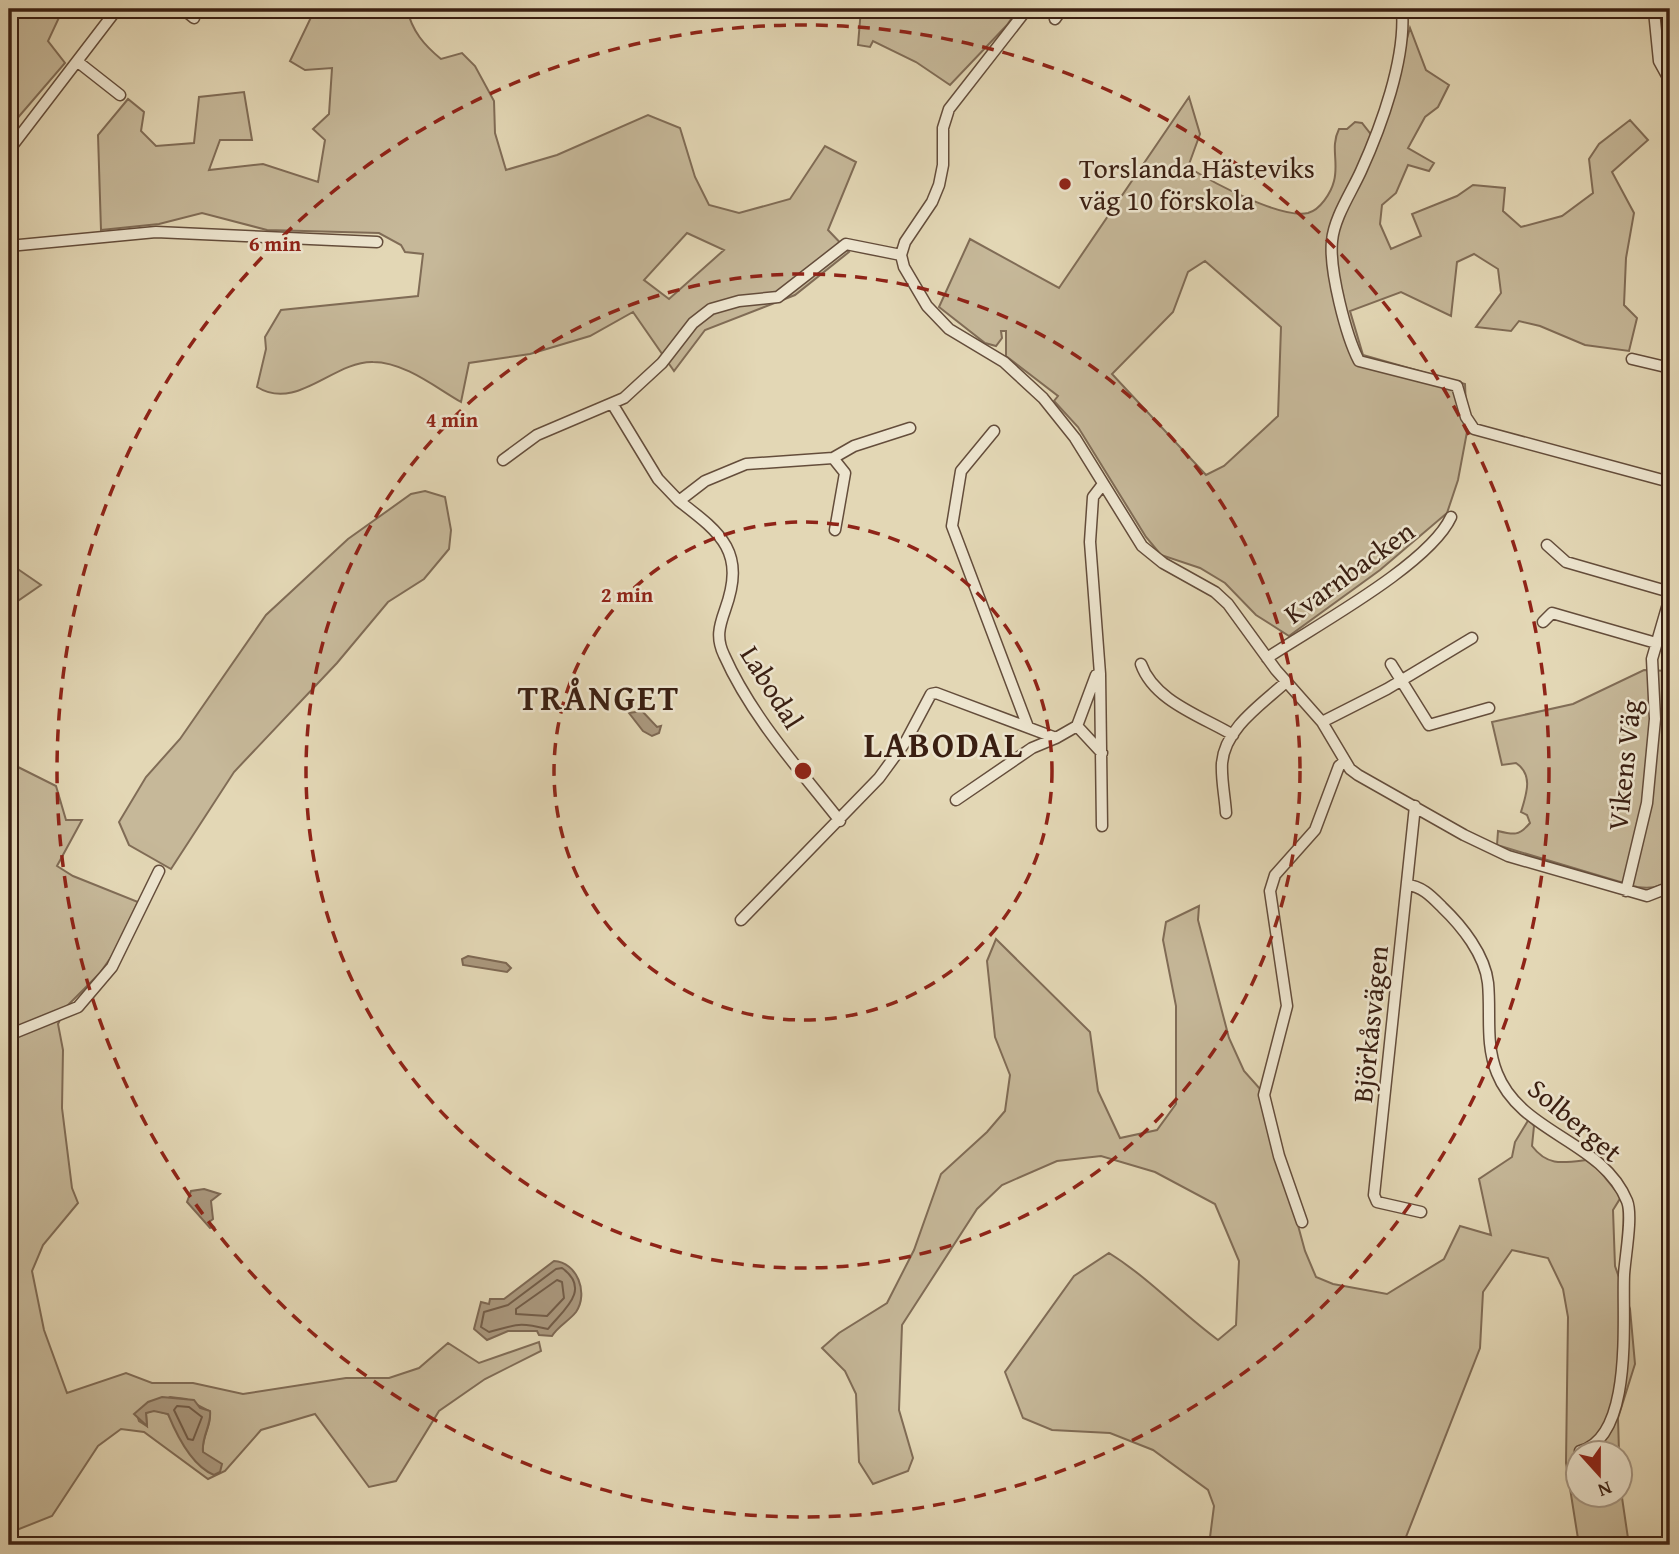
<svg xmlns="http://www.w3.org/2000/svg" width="1679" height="1554" viewBox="0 0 1679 1554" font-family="'Gentium Book Plus',serif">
<rect width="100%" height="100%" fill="#e3d7b5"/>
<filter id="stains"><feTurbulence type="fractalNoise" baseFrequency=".00286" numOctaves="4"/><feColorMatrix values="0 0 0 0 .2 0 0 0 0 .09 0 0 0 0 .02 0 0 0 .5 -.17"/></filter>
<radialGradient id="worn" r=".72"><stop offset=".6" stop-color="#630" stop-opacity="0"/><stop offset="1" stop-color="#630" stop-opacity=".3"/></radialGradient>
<!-- green -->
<path fill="#c6b899" stroke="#806c56" stroke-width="2" fill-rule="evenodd" d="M9 9H63L48 41 65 63 9 128Z
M315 9H407C412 31 424 45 441 59L462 53 475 66 494 101 495 133 506 170 557 155 648 115 680 128 695 177 709 205 739 213 790 199 825 146 856 162 828 230 849 252 795 295 705 330 674 371 633 312 590 336 530 354 469 363 461 402C435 387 404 362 373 362 333 361 297 412 257 387L266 349 265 337 281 310 418 296 423 254 405 252 401 245 379 233 267 230 202 213 159 224 101 230 98 135 128 99 144 112 141 131 156 146 194 143 199 97 244 92 252 140H220L209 170 263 164 318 182 325 140 313 129 329 114 332 68 305 70 290 61ZM687 233 724 250 669 299 644 280Z
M861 9H1018L1007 25 950 85 916 62 873 41 870 47 858 45Z
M1410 28 1426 70 1449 85 1438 107 1425 117 1408 148 1434 163 1429 171 1408 165 1396 193 1382 205 1380 224 1391 249 1421 236 1412 214 1457 196 1473 185 1505 188 1503 211 1521 227 1562 216 1593 193 1589 159 1599 144 1630 120 1648 140 1612 172 1634 213 1626 258 1624 305 1637 318 1629 351 1585 345 1540 326 1519 321 1511 331 1476 327 1501 293 1498 269 1474 254 1457 262 1451 316 1401 292 1350 311 1363 355 1465 384 1467 432 1458 480 1447 513 1380 570 1289 636 1256 615 1225 583 1200 568 1161 555 1146 537 1078 427 1054 401 1058 396 1006 356V331H1001L1002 338 996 346 985 343 939 307 970 239 1059 288 1189 97 1200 134 1188 167C1212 182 1280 219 1308 213 1320 210 1331 193 1334 181 1339 162 1330 147 1339 129H1347L1355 122 1362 123 1377 142ZM1205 261 1281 327 1278 416 1224 466 1206 475 1112 374 1173 312 1188 272Z
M425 491 445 497 451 530 449 549 424 579 388 602 337 663 234 772 171 869 129 845 119 822 146 777 180 739 266 615 348 539 411 494Z
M9 563 41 585 9 607Z
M1644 670 1670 671V877C1663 888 1650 889 1637 887L1497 845 1498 831C1514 835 1519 836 1530 823L1527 815 1521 812C1526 795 1534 775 1516 763L1502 765 1492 722 1573 704Z
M18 767 56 786 66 820H82L57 866 73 876 138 902 116 950 100 973 66 1007 58 1024 63 1050 62 1108 72 1188 78 1203 43 1245 32 1271 44 1330 67 1393 126 1373 152 1383H193L243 1394 346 1378H389L419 1368 448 1343 479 1363 539 1342 541 1351 485 1379 439 1411 396 1481 369 1487 315 1414 261 1430 225 1471 208 1479 144 1432 121 1429 98 1446 52 1516 9 1533V770ZM170 1397 186 1399 209 1411C213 1424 201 1437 203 1452L190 1453 168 1414 154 1410 146 1413 147 1426 139 1421 137 1415Z
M1199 906 1198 920 1229 1038 1244 1071 1261 1090 1305 1251 1316 1277 1333 1284 1387 1294 1444 1259 1460 1226 1491 1235 1479 1179 1512 1157 1515 1142 1529 1119 1534 1126 1532 1146C1547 1166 1562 1163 1586 1160L1599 1170 1621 1197 1613 1210 1615 1266 1630 1309 1635 1364 1618 1418 1619 1452H1578V1494H1620V1484L1629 1545H1579L1566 1463 1568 1317 1563 1289 1548 1258 1512 1250 1483 1292 1480 1348 1406 1537 1407 1545H1209L1214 1506 1208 1490 1153 1450 1110 1433 1052 1430 1023 1418 1005 1372 1074 1276 1109 1253C1149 1278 1180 1312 1218 1340L1236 1325 1239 1261 1215 1204 1155 1172 1101 1156 1057 1161 1002 1185 977 1209 902 1325 899 1410 913 1458 908 1471 873 1484 859 1462 856 1394 845 1371 822 1348 839 1333 887 1303 914 1250 941 1174 987 1132 1005 1111 1010 1075 995 1037 987 961 996 939 1090 1032 1098 1091 1120 1138 1157 1130 1176 1104V1006L1163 940 1166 922Z"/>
<!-- water -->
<path fill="#aa987e" stroke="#7d6853" stroke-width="2" d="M642 711 657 727 661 726 659 733 652 736 643 731 629 713Z
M468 956 506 963 511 968 507 972 463 965 462 959Z
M204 1189 220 1194 211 1201 213 1219 209 1222 214 1227 210 1228 187 1202 191 1191Z
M554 1261C577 1262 589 1293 576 1312 569 1321 558 1326 552 1336L539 1335 537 1331H508L487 1340 474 1329 481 1302 489 1304 490 1299H504Z
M162 1397 194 1400 200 1408 210 1411C212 1424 201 1437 203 1452L222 1464 220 1472 214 1475C192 1466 177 1436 168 1414L154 1411 146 1413 147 1426 134 1414 148 1402Z"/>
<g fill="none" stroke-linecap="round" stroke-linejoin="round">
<!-- shore -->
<path stroke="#725c48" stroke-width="2" d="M562 1268C593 1290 561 1312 548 1329 518 1322 519 1324 489 1332L481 1327 484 1312 508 1305 556 1269Z
M557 1280 562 1282 564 1298 547 1316 516 1314V1309Z
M177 1406 189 1407 202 1417 193 1440 188 1439 174 1410Z"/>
<defs>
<path id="street" d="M183 9 194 18
M1027 9 949 109 943 128V165L939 185 932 202 905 242 901 255 904 267 927 306 949 329 1004 362 1043 398 1075 438 1142 546 1163 563 1215 592 1228 604 1276 670 1322 722 1350 769 1358 775 1464 835 1508 856 1647 896 1670 887
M1396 9 1402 10C1406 59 1381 127 1361 171 1351 193 1334 218 1332 241 1329 270 1346 336 1359 361L1457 386 1466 417 1474 429 1670 482
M1654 11 1659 61 1670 81
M1055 19 1062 9
M78 62 120 95
M9 150 117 9
M9 246 156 232 377 242
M1632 359 1670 368
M613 405 658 479 679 501 705 481 746 464 833 458 854 446 910 428
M994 431 961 471 952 526 1028 727
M833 458 845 473 835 530
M503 460 537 435 624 398 662 363 693 323 711 309 739 301 778 297 846 244 901 255
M679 501C722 534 746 552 725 610 719 627 716 638 724 655 751 716 799 769 840 821
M1547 545 1566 562 1670 592
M1543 622 1552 613 1656 643
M1267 658C1313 627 1429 565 1451 517
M1141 664C1154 701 1201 716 1233 735
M1391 664 1429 725 1489 708
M1322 722 1387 689 1472 638
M1077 726 1102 753
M956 800 1032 748 1056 738
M1415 806 1374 1195 1377 1202 1421 1212
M1226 813C1225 797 1221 779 1222 763 1225 728 1262 704 1286 682
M1102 826 1100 674 1090 542 1093 497 1103 484
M1407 885C1422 886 1432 897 1442 907 1462 926 1485 955 1488 983 1491 1014 1485 1043 1497 1073 1521 1134 1602 1140 1627 1201 1633 1216 1625 1257 1624 1275 1622 1318 1634 1437 1580 1451
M1626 891 1647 803 1655 719 1652 659 1670 597
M741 920 879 778 906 741 931 694 936 693 1056 738 1077 726 1096 675 1100 674
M9 1035 78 1007 112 967 159 871
M1302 1222 1279 1156 1264 1095 1287 1006 1270 891 1275 875 1315 830 1339 766 1345 761"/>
</defs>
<!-- street casing -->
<use href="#street" stroke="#644d3b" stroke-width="13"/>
<!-- street -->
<use href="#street" stroke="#ede5cf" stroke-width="10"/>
</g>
<!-- distance rings -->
<g fill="none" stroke="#8f2418" stroke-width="3.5" stroke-dasharray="12 9">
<circle cx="803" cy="771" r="249"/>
<circle cx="803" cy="771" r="497"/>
<circle cx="803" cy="771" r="746"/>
</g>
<!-- markers -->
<circle fill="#8f2418" stroke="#ede5cf" stroke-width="2.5" cx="1065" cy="184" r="7"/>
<g text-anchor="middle" stroke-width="5" stroke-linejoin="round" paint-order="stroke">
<!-- poi labels -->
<g font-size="28" fill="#3a1f12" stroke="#ede5cf" text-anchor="start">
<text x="1079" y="178">Torslanda Hästeviks<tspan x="1079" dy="32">väg 10 förskola</tspan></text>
</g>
<!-- street labels -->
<g font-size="28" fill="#3a1f12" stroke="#ede5cf">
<text transform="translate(1349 572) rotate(-36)" y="10">Kvarnbacken</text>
<text transform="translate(772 687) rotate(58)" y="10">Labodal</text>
<text transform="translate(1624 765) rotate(-84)" y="10">Vikens Väg</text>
<text transform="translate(1370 1024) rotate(-84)" y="10">Björkåsvägen</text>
<text transform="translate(1575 1120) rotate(40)" y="10">Solberget</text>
</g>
<!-- district labels -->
<g font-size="35" font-weight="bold" letter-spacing="2" fill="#3a1f12" stroke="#ede5cf">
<text x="599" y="710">TRÅNGET</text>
<text x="944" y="757">LABODAL</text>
</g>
</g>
<circle cx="803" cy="771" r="10" fill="#8f2418" stroke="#ede5cf" stroke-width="3.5"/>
<g font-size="21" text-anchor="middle" font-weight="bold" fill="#8f2418" stroke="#ede5cf" stroke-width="5" stroke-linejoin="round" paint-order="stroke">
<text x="275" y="251">6 min</text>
<text x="452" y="427">4 min</text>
<text x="627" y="602">2 min</text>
</g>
<!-- margin -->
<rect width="1679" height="1554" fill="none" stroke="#e3d7b5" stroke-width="35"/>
<rect x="10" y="10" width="1658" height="1533" fill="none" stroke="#3a1f12" stroke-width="3.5"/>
<rect x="18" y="18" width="1644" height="1519" fill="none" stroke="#3a1f12" stroke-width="2"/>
<!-- north arrow -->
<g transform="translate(1599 1474) rotate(159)"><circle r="33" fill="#ede5cf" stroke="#a59683" stroke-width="2"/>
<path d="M0-5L12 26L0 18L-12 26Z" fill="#8f2418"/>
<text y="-10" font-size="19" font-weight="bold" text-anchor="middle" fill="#3a1f12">N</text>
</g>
<rect width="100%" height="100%" filter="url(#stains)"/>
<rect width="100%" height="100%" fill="url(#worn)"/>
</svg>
